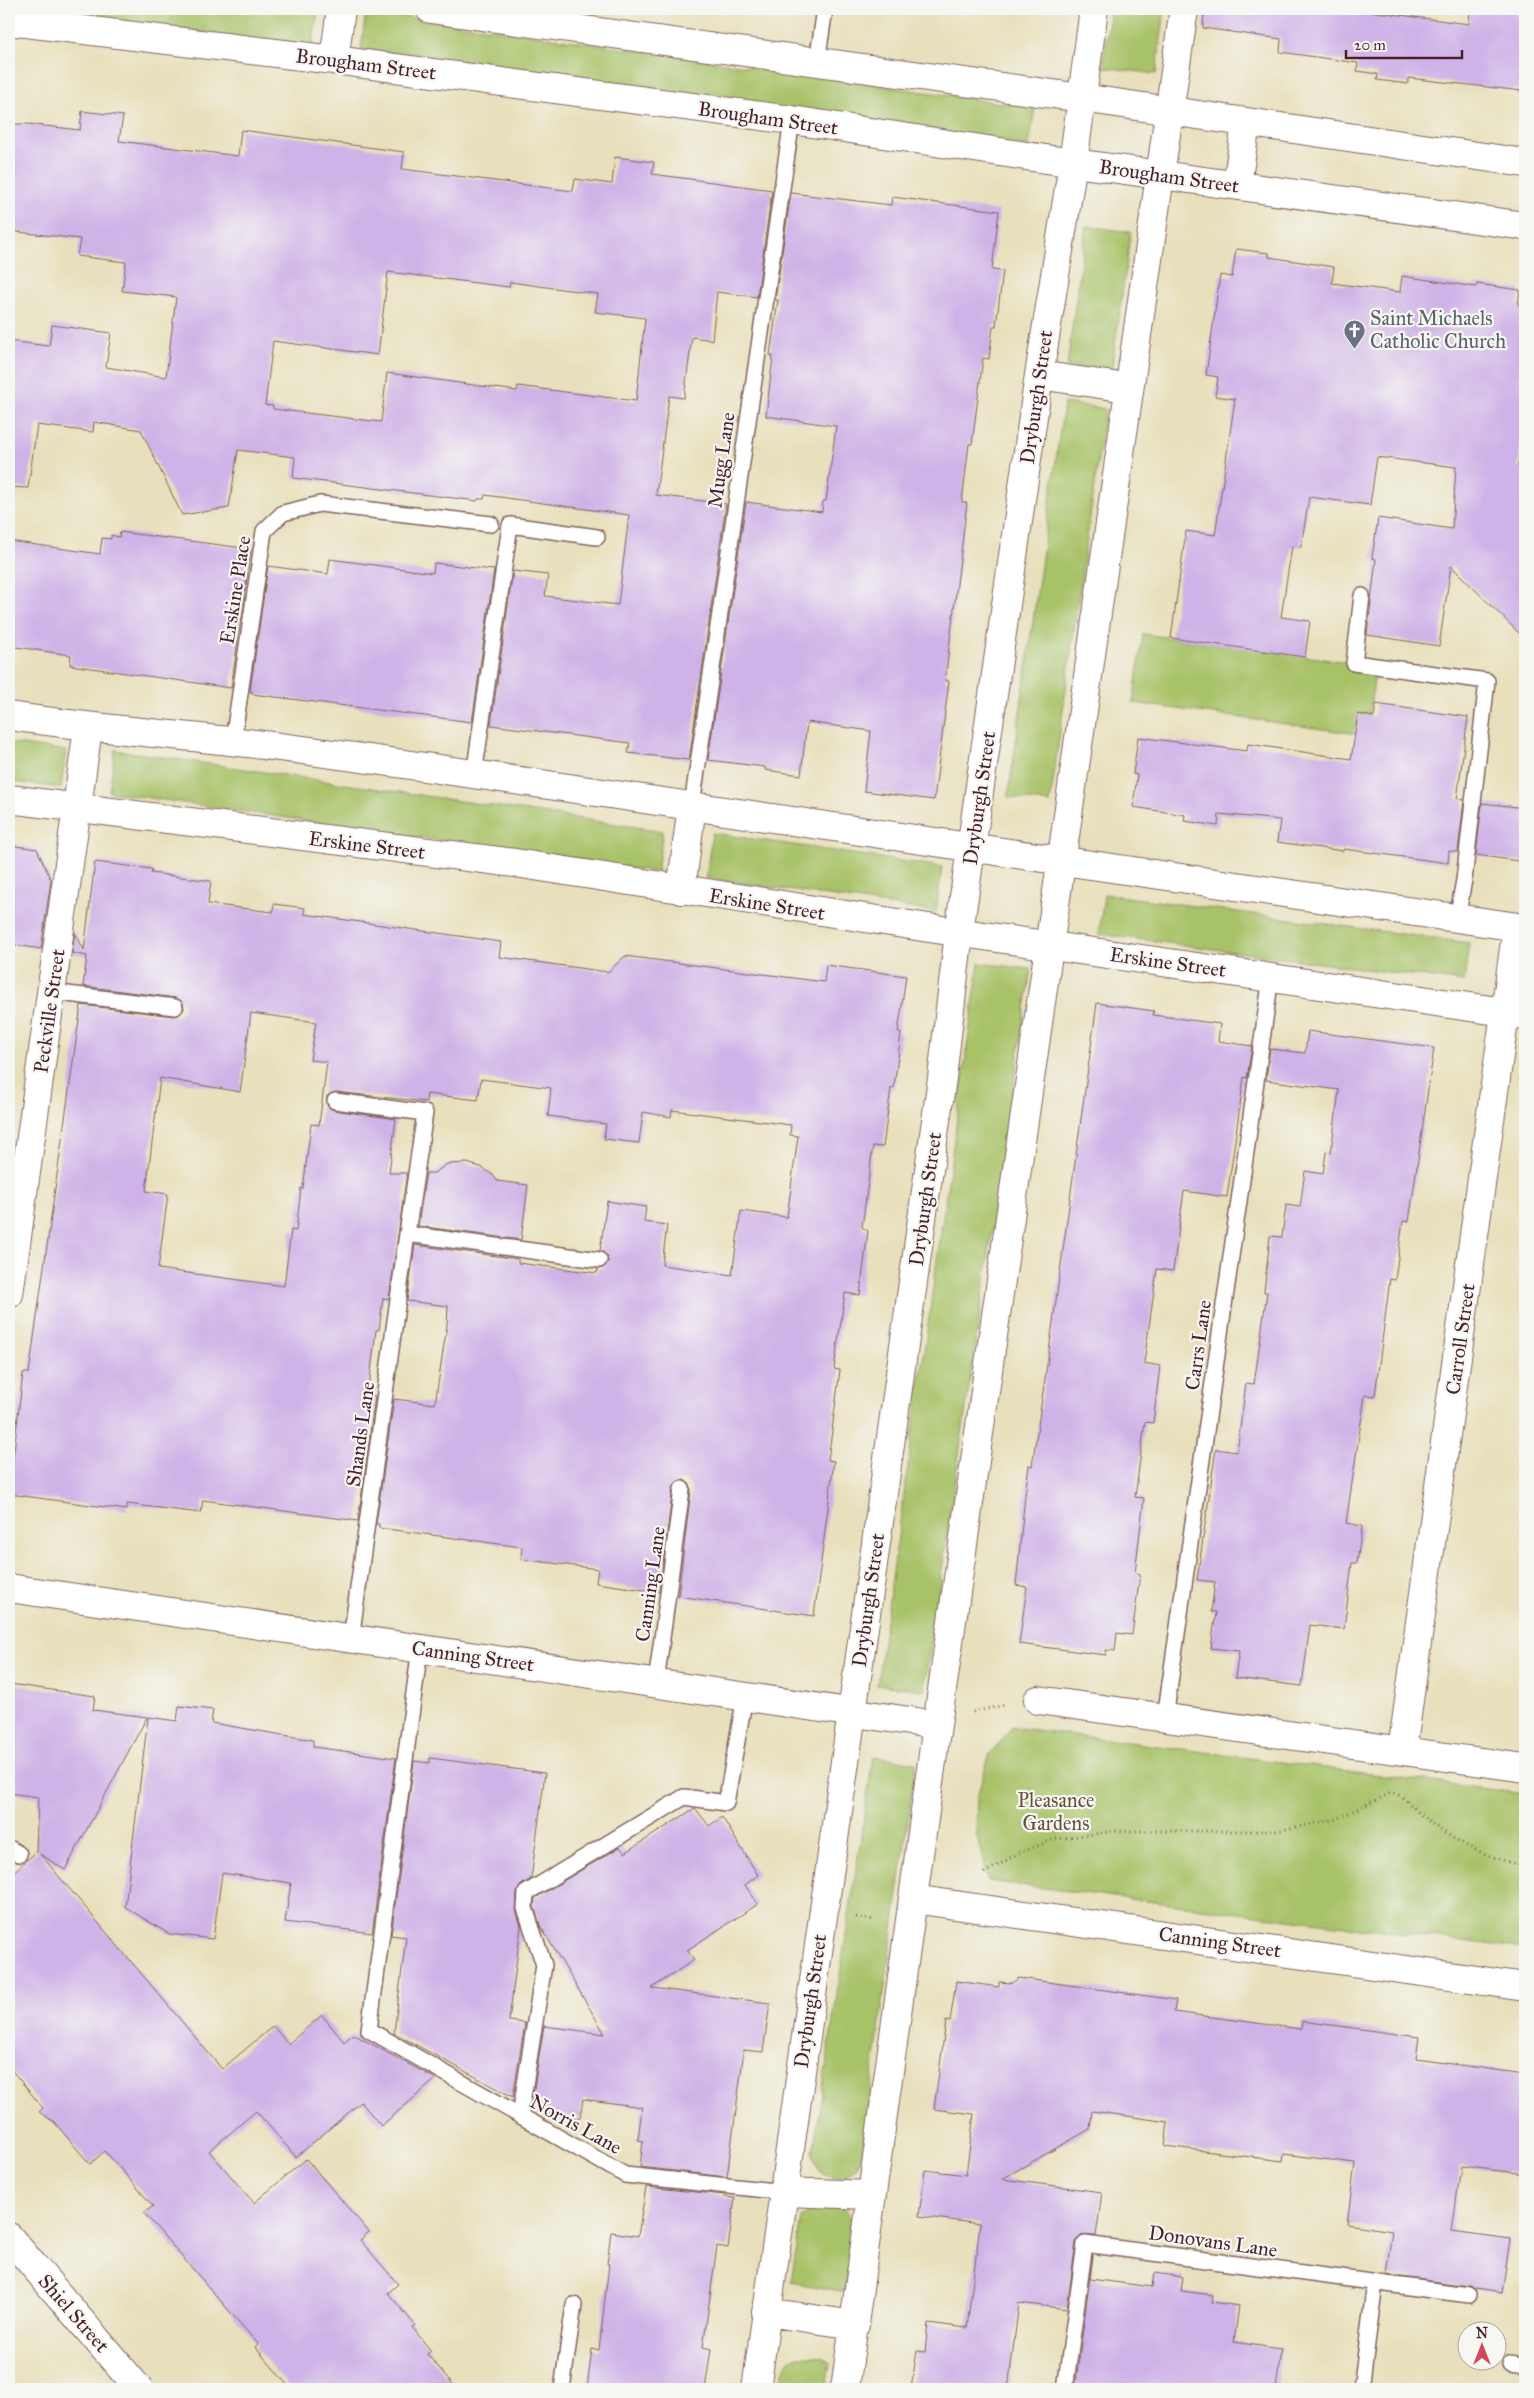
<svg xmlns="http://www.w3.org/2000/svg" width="1534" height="2398" viewBox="0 0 1534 2398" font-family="'IM FELL Great Primer',serif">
<rect width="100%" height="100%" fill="#f6f6f2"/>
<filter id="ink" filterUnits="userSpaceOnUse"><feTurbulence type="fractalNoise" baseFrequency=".02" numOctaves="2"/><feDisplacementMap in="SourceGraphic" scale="10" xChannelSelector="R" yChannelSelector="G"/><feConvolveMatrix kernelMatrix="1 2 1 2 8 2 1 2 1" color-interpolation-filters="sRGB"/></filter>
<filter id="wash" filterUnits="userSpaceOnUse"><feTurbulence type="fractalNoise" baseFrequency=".0096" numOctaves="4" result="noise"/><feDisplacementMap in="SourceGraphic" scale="20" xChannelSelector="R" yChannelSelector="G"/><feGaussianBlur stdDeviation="1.12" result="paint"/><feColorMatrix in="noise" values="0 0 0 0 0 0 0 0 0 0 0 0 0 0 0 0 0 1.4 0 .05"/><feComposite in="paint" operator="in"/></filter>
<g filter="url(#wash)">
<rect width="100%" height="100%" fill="#e8e0bc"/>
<!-- green -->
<path fill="#a8c268" stroke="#79704a" d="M35 9H312L318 10 312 48Z
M1111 9H1165L1156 74 1102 67Z
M366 11 1035 108 1029 147 361 50Z
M1086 226 1131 232 1111 372 1067 366Z
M1064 403 1105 409 1050 803 1008 797Z
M1143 634 1376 666 1366 735 1133 703Z
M9 743 66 751 61 788 9 781Z
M115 750 663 831 657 872 109 792Z
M712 833 942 867 936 912 706 878Z
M1104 894 1469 943 1464 982 1099 934Z
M979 963 1031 969 924 1690 877 1685Z
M1012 1727 1525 1794V1949L988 1881 976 1832 977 1797 989 1756Z
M875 1756 916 1763 861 2159C855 2175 834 2182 820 2171 815 2166 814 2159 813 2152L873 1758Z
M821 2202 842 2205 855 2226 845 2292 791 2282 801 2218Z
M798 2356C809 2356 823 2354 830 2363L826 2389H780C782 2375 783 2361 798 2356Z"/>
<g id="blocks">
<!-- building -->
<path fill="#cfb2e7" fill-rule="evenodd" d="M1204 9H1353L1469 24 1470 9H1525V68L1522 91 1408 78V84L1377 80 1378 74 1357 71 1358 63 1280 52 1281 39 1203 28Z
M82 111 123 116 119 141 238 156 241 130 404 152 402 169 573 191 575 179 612 184 615 157 654 162 652 174 772 190 757 297 717 292 712 340 692 337 684 398 669 396 656 495 726 504 689 760 628 753 630 743 491 725 513 571 548 575 545 596 618 605 629 515 485 495 484 499H478L477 501 293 478 295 457 238 450 229 508 182 515 141 430 94 422 93 432 37 425 28 488 9 487V341L49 346 52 325 111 333 106 367 166 377 176 297 122 291 126 262 77 256 80 239 9 231V124H28L80 130ZM388 272 509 287 510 282 598 294 595 312 645 318 636 401 518 386 517 391 387 373 381 422 273 409V406L265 405 273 341 378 355Z
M791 193 891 205 892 197 999 211 992 270 1003 271 996 326H993L989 359 983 358 972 444H969L962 502 967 503 945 681H949L934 800 864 791 871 731 807 722 801 775 765 770V767L708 760 746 502 822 512 823 501H826L836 426 766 416 773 356 770 355 778 300H775Z
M1236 249 1269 253V257L1334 267 1332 283 1400 292 1402 276 1476 287 1477 284 1520 290 1518 305 1525 306V415L1518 467H1525L1522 505 1525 526V639L1451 566 1439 646 1367 635 1376 559 1372 558 1378 518 1452 529 1456 467 1377 457 1370 505 1309 497 1301 547 1292 546 1281 617 1310 621 1305 657 1171 638 1186 531 1215 535 1235 399 1215 396 1218 377 1206 375 1220 275 1232 277Z
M120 532 251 549 231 688 70 665 71 655 9 646V541L100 554 102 538 111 539V535L119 537Z
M330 559 433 573 434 563 494 570 472 722 252 694V691H250L268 566 328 574Z
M1376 704 1468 717 1457 799 1464 800 1458 852 1449 851 1448 863 1344 849 1343 851 1277 842 1280 820 1219 814 1218 826 1184 821 1185 815 1133 807 1137 775 1133 774 1138 737 1247 751 1248 744 1351 759 1358 714 1374 717Z
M1482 803 1525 808V862L1476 855Z
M9 845 37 849 51 880 41 949 9 944Z
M95 862 152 869 151 873 211 881 208 904 273 912 274 904 305 908 304 914 501 942 499 957 608 972 625 956 824 982 826 965 906 976 898 1033H901L894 1088H891L883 1147 873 1146 862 1227 868 1231 860 1295 845 1293 834 1369 840 1370 828 1460 834 1461 814 1616 678 1596 691 1490 690 1485 684 1480 678 1481 673 1488 659 1592 596 1583 598 1569 521 1559 522 1547 379 1528V1524H376L394 1399 435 1404 447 1325 448 1306 407 1301 415 1245 518 1259V1263L597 1273 598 1269 603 1268 608 1262 607 1256 600 1251 607 1201 646 1207 644 1222 667 1225 662 1265 732 1275 741 1211 787 1217 798 1136 790 1135 791 1125 672 1110 671 1117 643 1112 639 1143 604 1139 606 1124 548 1116 551 1088 481 1079 478 1100 427 1094 426 1102 336 1092 327 1096V1105L333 1110 396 1119 389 1173H407L389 1299 383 1298 379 1330H376L368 1395 375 1396 358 1521 203 1500 201 1513 127 1504V1510L9 1494 23 1373H29L81 1005 174 1016 179 1015 184 1009 183 1003 176 998 83 986 87 956 72 953 75 932 84 950ZM251 1013 316 1022 310 1060 327 1062 319 1125 311 1124 303 1189 301 1188 296 1231 291 1230 284 1286 158 1269 168 1194 146 1191 160 1078 240 1092Z
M1097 1003 1154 1011 1153 1015 1220 1024 1218 1041 1252 1046 1247 1078 1244 1077 1227 1197 1184 1191 1173 1271 1157 1269 1144 1363 1160 1366 1153 1423 1145 1422 1135 1497 1144 1498 1135 1573 1140 1574 1132 1635 1117 1633 1115 1651 1106 1650V1655L1019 1644 1027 1587 1016 1585 1025 1495 1029 1465 1032 1466 1049 1351Z
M1308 1031 1434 1048 1409 1222 1403 1221 1395 1280 1390 1279 1375 1396 1365 1395 1346 1523 1362 1526 1357 1563H1352L1344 1629 1310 1625 1302 1686 1235 1678 1239 1651 1211 1648 1216 1612H1211L1215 1582 1197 1580 1216 1449 1237 1452 1246 1383 1254 1384 1267 1292H1264L1270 1236 1282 1237 1286 1205 1300 1207 1305 1171 1323 1174 1326 1152 1331 1153 1339 1090 1266 1080 1270 1049 1305 1053Z
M467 1163 481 1167 493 1175 497 1181 528 1185 521 1240 418 1226 426 1173H434L447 1164Z
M9 1684 95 1696 93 1710 147 1717 65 1870 40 1854 222 2069 273 2026 288 2044 322 2015 344 2042 353 2034 436 2079 381 2126 361 2102 296 2157 256 2111 209 2151 254 2203 306 2159 369 2232 360 2240 398 2284 388 2293 415 2325 412 2327 431 2351 427 2354 457 2389H291L255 2347 258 2344 144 2213 153 2206 105 2151 90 2164 54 2122 39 2112 43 2108 9 2067V1876L36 1852 38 1797 9 1793Z
M179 1706 213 1710 211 1723 313 1740V1747L396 1758 372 1933 285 1922 291 1883 222 1873 213 1939 169 1934 125 1907 148 1717 177 1721Z
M430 1758 545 1773 531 1879 521 1885 517 1892 516 1911 521 1926 509 2021 525 2023 513 2097 394 2033 406 1937 391 1935 414 1761 430 1763Z
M695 1808 709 1826 722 1817 758 1875 745 1885 758 1904 687 1950 694 1960 652 1988 770 2003 763 2052 744 2050 727 2177 640 2167 643 2141 638 2140 642 2107 583 2099 580 2118 543 2113 531 2107 544 2026 605 2034 541 1927 534 1907 535 1898 620 1847 625 1853Z
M1019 1978 1176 2000 1174 2012 1301 2029 1302 2021 1419 2037 1416 2059 1525 2074V2174L1461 2166 1452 2231 1510 2239 1502 2293 1476 2289 1470 2286 1386 2275 1392 2231 1347 2224 1355 2163 1284 2154 1283 2161 1165 2146 1168 2122 1092 2111 1090 2129 1002 2179 1102 2192 1096 2236 1082 2235 1076 2242 1067 2309 1019 2303 1008 2389H911L917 2351 925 2352 928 2323 967 2328 980 2224 919 2216 925 2170 966 2175 974 2114 934 2109 946 2021 950 2022 956 1981 999 1987V1982L1012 1983Z
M646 2187 725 2195V2197L735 2198 728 2248 717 2246 703 2347 711 2349 705 2389H587L592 2349 599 2350 609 2264H607L611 2232 638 2236Z
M1093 2255 1090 2279 1152 2287 1154 2273 1183 2277 1181 2291 1213 2295 1212 2302 1239 2306 1234 2342 1281 2349 1276 2389H1075Z"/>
</g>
</g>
<g filter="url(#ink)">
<use href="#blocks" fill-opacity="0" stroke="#81635e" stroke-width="1"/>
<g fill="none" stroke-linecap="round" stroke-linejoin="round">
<defs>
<path id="lane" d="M817 62 825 9
M1362 596 1354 663 1487 681 1464 880 1457 919
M233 741 264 531 283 513 320 504 491 524
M474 775 510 525 597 537
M692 805 792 120
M51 992 175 1007
M335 1101 425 1113 407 1234
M351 1639 407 1234 599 1260
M420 1648 369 2030 625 2175 784 2192
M656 1683 682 1489
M1165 1718 1271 977
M9 1848 19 1854
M520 2116 544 1965 525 1908 526 1893 684 1797 726 1803 745 1696
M1509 2363 1525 2365
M562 2389 574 2305
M1065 2389 1085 2244 1469 2295
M1361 2389 1375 2283"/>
<path id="street" d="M430 9 1082 98 1525 163
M9 21 334 60 792 120 1039 158 1525 226
M334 60 341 9
M1237 185 1246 123
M1039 375 1127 388
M9 716C83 727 156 733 230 741 330 752 429 768 528 782 861 829 1192 882 1525 928
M9 799 515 863 929 928 1525 1015
M681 890 692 805
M9 1294 88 728
M9 1588 937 1725
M1038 1700 1525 1768
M1402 1751 1517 927
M913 1899 1525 1987
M784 2192 871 2195
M9 2237 139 2389
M766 2312 855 2325
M756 2389 942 1078 959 932 1039 375 1073 163 1094 9
M845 2389 937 1725 1184 9"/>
</defs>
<!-- lane casing -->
<use href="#lane" stroke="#81635e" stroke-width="18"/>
<!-- street casing -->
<use href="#street" stroke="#81635e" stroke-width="30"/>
<!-- path -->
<path stroke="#81635e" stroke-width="3" stroke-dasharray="1 4" stroke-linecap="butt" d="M973 1712 1005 1705
M984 1873 1019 1853 1055 1839 1116 1831H1277L1336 1819 1391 1793C1404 1793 1412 1808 1421 1815 1452 1841 1486 1858 1525 1866
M856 1917 875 1920"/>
<!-- lane -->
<use href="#lane" stroke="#fff" stroke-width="15"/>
<!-- street -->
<use href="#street" stroke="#fff" stroke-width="28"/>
</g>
</g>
<!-- icons -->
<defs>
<symbol id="church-pin" viewBox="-11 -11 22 30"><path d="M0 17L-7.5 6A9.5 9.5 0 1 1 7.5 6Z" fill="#6b7280" stroke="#f6f6f2"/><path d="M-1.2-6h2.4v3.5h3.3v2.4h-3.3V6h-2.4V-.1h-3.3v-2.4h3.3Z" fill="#fff"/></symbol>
</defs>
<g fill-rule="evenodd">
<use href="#church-pin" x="1342" y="318" width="25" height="34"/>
</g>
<g text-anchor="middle" stroke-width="4.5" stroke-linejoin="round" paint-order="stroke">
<!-- street labels -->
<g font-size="20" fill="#4a1f2b" stroke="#f6f6f2">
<text transform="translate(366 64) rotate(7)" y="7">Brougham Street</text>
<text transform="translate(768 118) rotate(8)" y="7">Brougham Street</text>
<text transform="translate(1169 176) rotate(8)" y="7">Brougham Street</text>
<text transform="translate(1036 397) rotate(-82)" y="7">Dryburgh Street</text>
<text transform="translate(721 460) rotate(-82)" y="7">Mugg Lane</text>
<text transform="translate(235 590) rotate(-81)" y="7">Erskine Place</text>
<text transform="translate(979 798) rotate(-82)" y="7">Dryburgh Street</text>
<text transform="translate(367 845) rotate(7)" y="7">Erskine Street</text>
<text transform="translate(767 904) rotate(9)" y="7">Erskine Street</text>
<text transform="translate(1168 962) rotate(8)" y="7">Erskine Street</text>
<text transform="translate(49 1011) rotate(-82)" y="7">Peckville Street</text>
<text transform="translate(925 1199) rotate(-82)" y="7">Dryburgh Street</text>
<text transform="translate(1460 1339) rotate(-82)" y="7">Carroll Street</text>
<text transform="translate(1198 1345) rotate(-82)" y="7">Carrs Lane</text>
<text transform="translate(360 1434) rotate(-82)" y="7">Shands Lane</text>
<text transform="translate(650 1584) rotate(-82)" y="7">Canning Lane</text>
<text transform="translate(868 1600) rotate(-82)" y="7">Dryburgh Street</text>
<text transform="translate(473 1656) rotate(8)" y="7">Canning Street</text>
<text transform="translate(1220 1942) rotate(8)" y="7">Canning Street</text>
<text transform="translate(810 2001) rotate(-82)" y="7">Dryburgh Street</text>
<text transform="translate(576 2124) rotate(29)" y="7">Norris Lane</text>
<text transform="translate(1213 2241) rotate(8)" y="7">Donovans Lane</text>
<text transform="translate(74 2313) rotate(49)" y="7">Shiel Street</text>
</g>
<!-- worship labels -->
<g font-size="20" fill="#5b616d" stroke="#f6f6f2" text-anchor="start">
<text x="1370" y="325">Saint Michaels<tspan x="1370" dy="23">Catholic Church</tspan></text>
</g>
<!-- park labels -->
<g font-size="20" fill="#66503d" stroke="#f6f6f2">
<text x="1056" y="1807">Pleasance<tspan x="1056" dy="23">Gardens</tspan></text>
</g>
</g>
<!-- margin -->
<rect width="1534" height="2398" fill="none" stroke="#f6f6f2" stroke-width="30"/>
<!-- north arrow -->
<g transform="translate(1482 2346)"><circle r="24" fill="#f6f6f2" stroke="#b1a0a2"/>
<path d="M0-4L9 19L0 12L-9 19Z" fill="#d1495b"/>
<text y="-8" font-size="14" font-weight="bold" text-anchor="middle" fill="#4a1f2b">N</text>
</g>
<!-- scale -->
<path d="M1346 50v8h116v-8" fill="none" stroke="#4a1f2b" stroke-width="2.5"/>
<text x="1354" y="50" font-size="15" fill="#4a1f2b" stroke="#f6f6f2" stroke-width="4" paint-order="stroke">20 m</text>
</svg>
